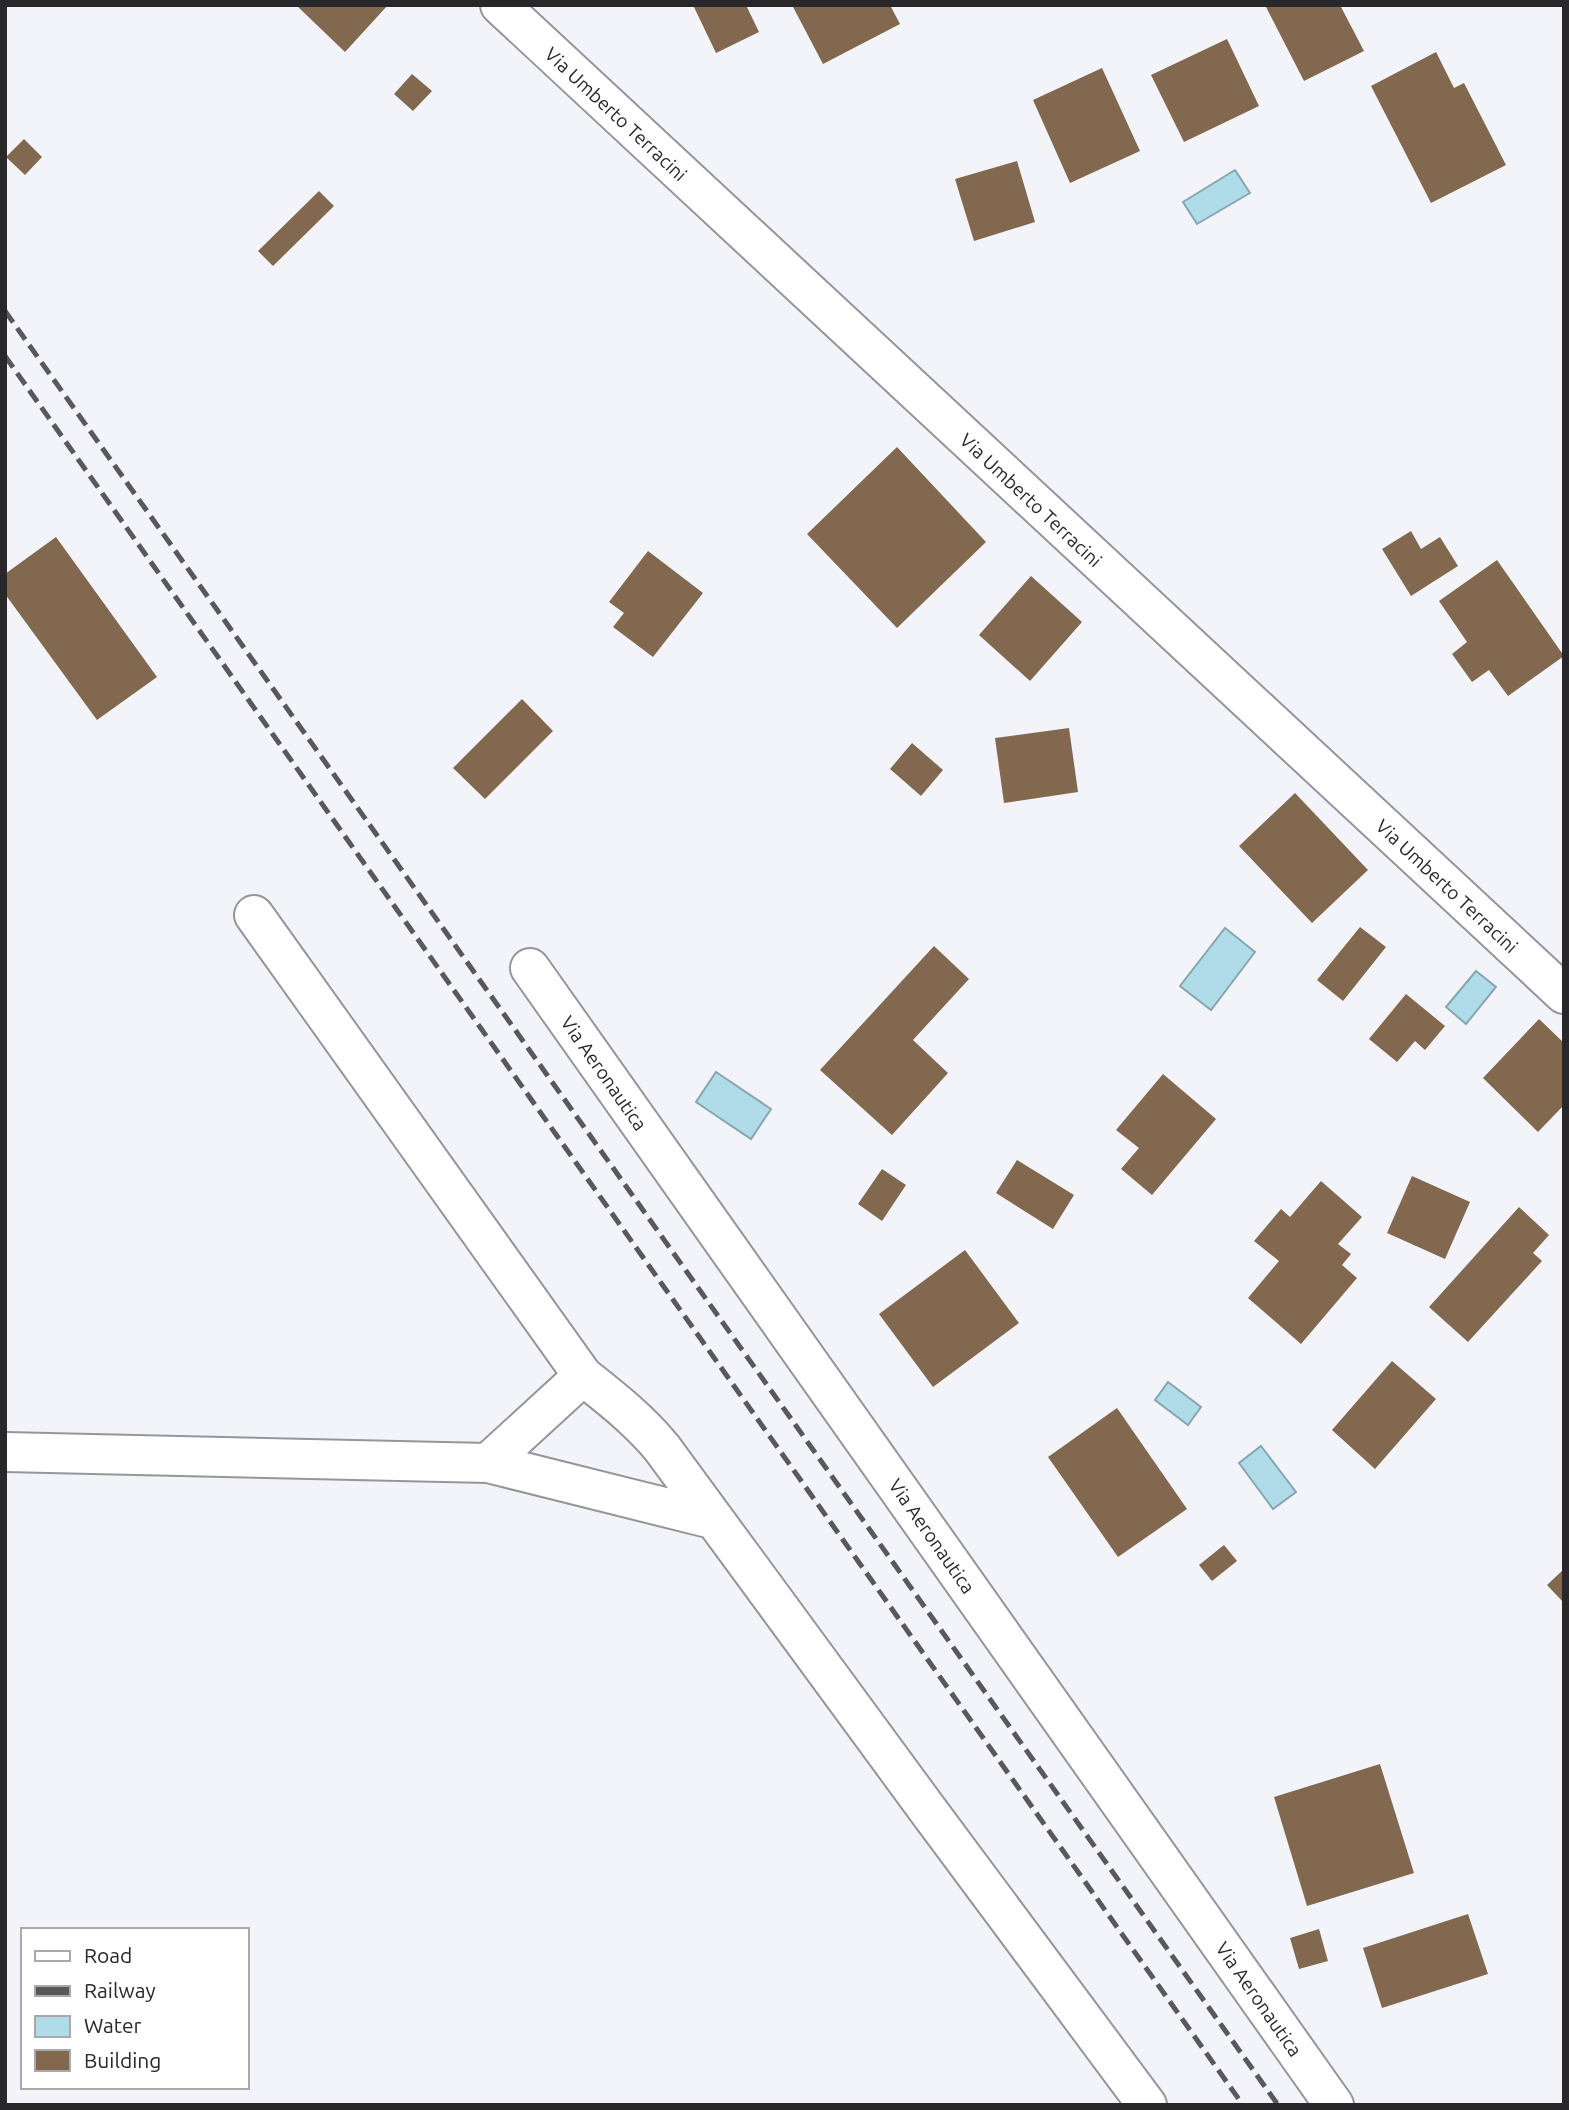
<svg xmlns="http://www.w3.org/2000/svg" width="1569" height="2110" viewBox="0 0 1569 2110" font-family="Ubuntu,sans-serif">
<rect width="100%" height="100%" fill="#f3f4f9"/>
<!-- water -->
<path fill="#b0dce9" stroke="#87a6b0" stroke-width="2" d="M1235 170 1250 193 1197 224 1183 202Z
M1225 928 1255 952 1211 1010 1180 986Z
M1476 971 1496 987 1466 1024 1446 1007Z
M716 1072 771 1109 751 1139 696 1102Z
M1168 1382 1201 1407 1188 1425 1155 1400Z
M1261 1446 1296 1492 1273 1509 1239 1463Z"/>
<!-- building -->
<path fill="#81684e" d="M296 5H388L345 52Z
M693 5H746L759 32 716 53Z
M792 5H890L900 24 823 64Z
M1265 5H1340L1364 51 1304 81Z
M1227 39 1259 106 1184 142 1151 75Z
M1436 52 1454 88 1464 83 1506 165 1431 203 1371 86Z
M1102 68 1140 151 1070 183 1033 100Z
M412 74 432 91 413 111 394 94Z
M24 139 42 157 25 175 6 157Z
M1017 161 1035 222 974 241 955 179Z
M319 191 334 206 273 266 258 251Z
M897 447 986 542 897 628 807 534Z
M1411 531 1421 549 1440 537 1458 566 1411 596 1382 549Z
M56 537 157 677 97 720 5 594V574Z
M648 551 703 593 653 657 613 627 624 613 609 602Z
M1497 560 1564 656 1508 696 1489 670 1472 682 1452 654 1467 642 1439 601Z
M1031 576 1082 622 1030 681 979 635Z
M522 699 553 731 485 799 453 768Z
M1069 728 1078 792 1004 803 995 738Z
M912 743 943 770 921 796 890 769Z
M1295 793 1368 870 1312 923 1239 846Z
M1360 927 1386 947 1343 1001 1317 980Z
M934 946 969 979 913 1040 948 1073 892 1135 820 1070Z
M1406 994 1445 1026 1425 1050 1415 1041 1397 1062 1369 1039Z
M1539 1019 1564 1043V1105L1538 1132 1483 1078Z
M1163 1074 1216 1119 1152 1195 1121 1169 1139 1148 1116 1130Z
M1017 1160 1074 1195 1053 1229 996 1193Z
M882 1169 906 1185 882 1221 858 1204Z
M1412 1176 1470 1202 1445 1259 1387 1233Z
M1321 1181 1362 1217 1338 1244 1351 1254 1342 1265 1357 1278 1301 1344 1248 1298 1279 1261 1254 1241 1281 1209 1290 1217Z
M1519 1207 1549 1235 1533 1253 1542 1261 1468 1342 1429 1307Z
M965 1250 1019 1323 933 1387 879 1314Z
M1392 1361 1436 1399 1375 1469 1332 1430Z
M1117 1408 1187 1509 1118 1557 1048 1457Z
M1224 1545 1237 1561 1212 1581 1199 1565Z
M1564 1569V1603L1547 1585Z
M1380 1764 1414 1873 1307 1906 1274 1797Z
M1468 1914 1488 1974 1382 2008 1363 1948Z
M1319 1929 1328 1961 1299 1969 1290 1938Z"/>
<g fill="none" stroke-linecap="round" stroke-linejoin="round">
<defs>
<path id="street" d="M500 5 1564 994
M254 915 583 1376C612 1399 639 1420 662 1448L927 1809 1147 2105
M530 968 1334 2105
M5 1452 488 1463 712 1519
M488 1463 583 1376"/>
</defs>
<!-- street casing -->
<use href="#street" stroke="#94969a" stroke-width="42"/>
<!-- street -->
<use href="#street" stroke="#fff" stroke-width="38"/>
<!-- rail -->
<path stroke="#59595c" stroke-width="5" stroke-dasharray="14 7" stroke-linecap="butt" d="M5 311 1278 2105
M5 356 1243 2105"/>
</g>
<g text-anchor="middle" stroke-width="7" stroke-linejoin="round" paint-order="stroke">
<!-- street labels -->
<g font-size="19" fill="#28282a" stroke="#fff">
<text transform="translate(616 114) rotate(43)" y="7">Via Umberto Terracini</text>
<text transform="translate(1031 500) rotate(43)" y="7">Via Umberto Terracini</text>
<text transform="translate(1447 886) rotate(43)" y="7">Via Umberto Terracini</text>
<text transform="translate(604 1073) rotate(55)" y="7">Via Aeronautica</text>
<text transform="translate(932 1536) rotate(55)" y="7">Via Aeronautica</text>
<text transform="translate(1259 1999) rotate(55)" y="7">Via Aeronautica</text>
</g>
</g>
<!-- border -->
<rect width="1569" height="2110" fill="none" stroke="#28282a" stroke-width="14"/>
<!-- legend -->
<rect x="21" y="1928" width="228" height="161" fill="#ffffff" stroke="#a9a9aa" stroke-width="2"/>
<rect x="35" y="1951" width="35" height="10" fill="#ffffff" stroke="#a9a9aa" stroke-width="2"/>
<text x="84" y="1963" font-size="21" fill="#28282a">Road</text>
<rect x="35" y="1986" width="35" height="10" fill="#59595c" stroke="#a9a9aa" stroke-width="2"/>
<text x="84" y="1998" font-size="21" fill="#28282a">Railway</text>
<rect x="35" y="2016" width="35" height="21" fill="#b0dce9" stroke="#a9a9aa" stroke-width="2"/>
<text x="84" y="2033" font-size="21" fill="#28282a">Water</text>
<rect x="35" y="2050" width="35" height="21" fill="#81684e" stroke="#a9a9aa" stroke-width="2"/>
<text x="84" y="2068" font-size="21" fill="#28282a">Building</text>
</svg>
